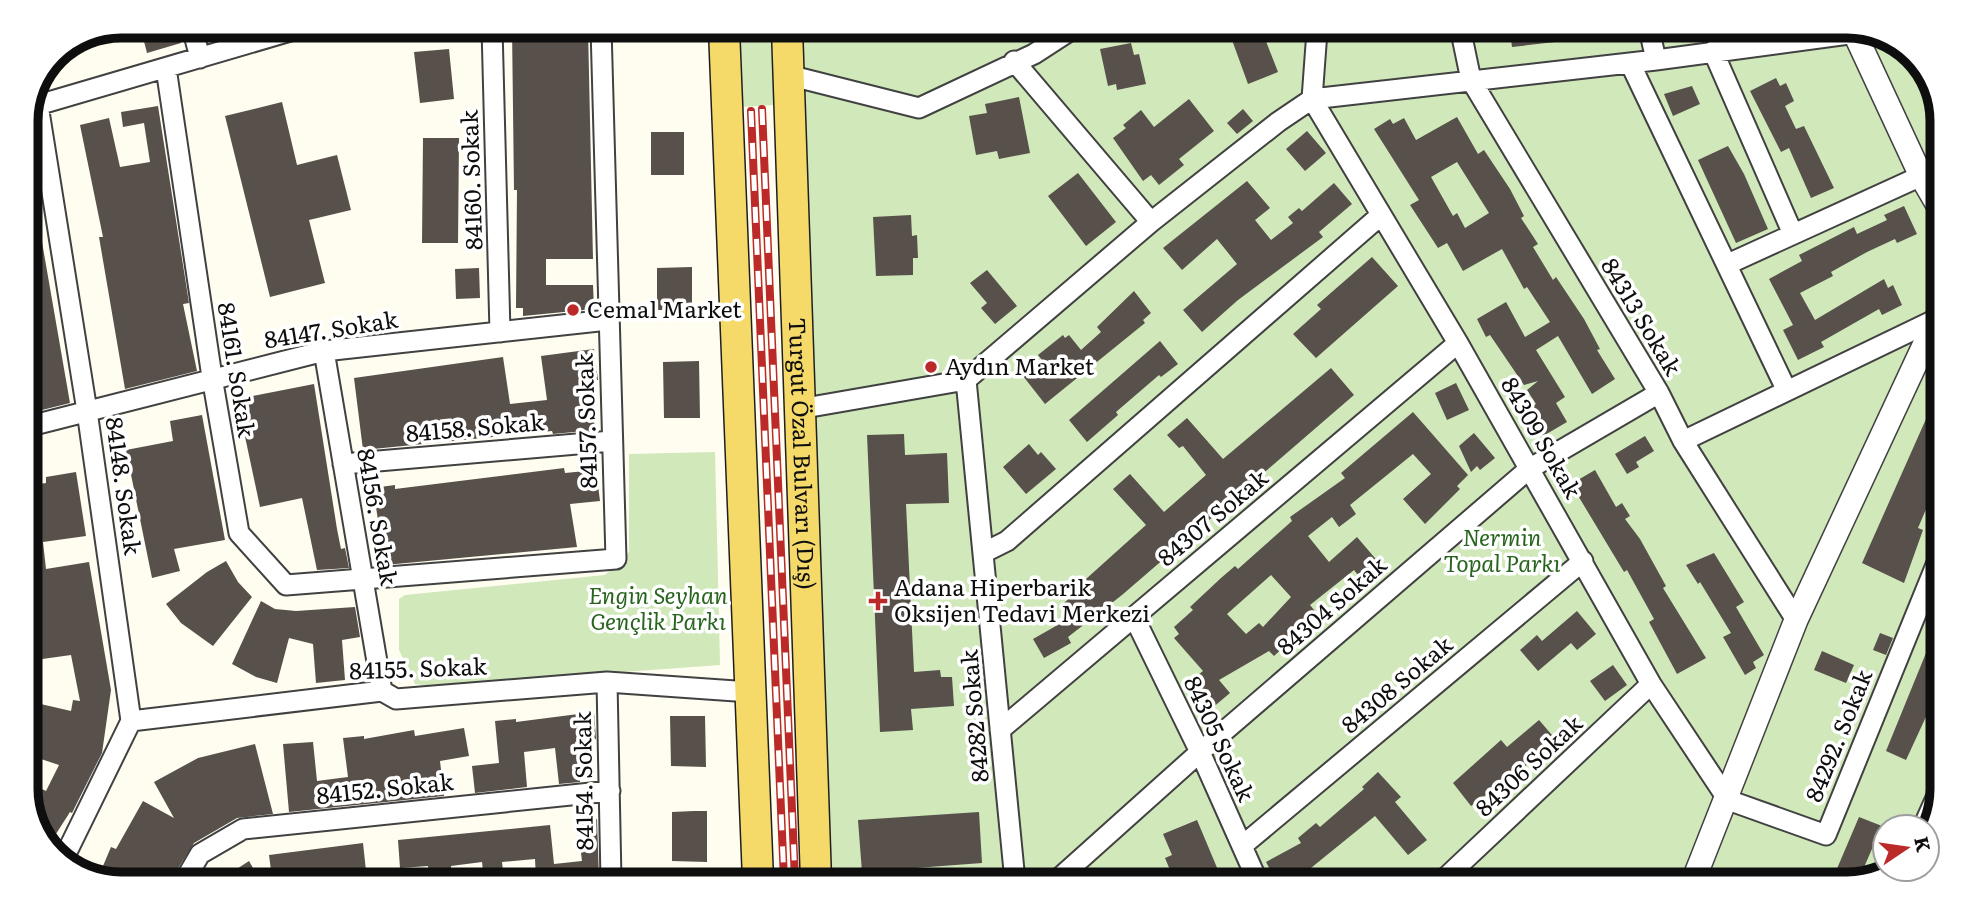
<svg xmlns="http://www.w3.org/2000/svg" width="1969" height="911" viewBox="0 0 1969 911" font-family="Literata,serif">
<rect width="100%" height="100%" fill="#fffcf0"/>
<!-- green -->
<path fill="#d0e8ba" d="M737 29H775V105L740 107Z
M803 29 1884 34 1926 68 1943 116 1935 826 1927 836V827H1885V869H1899L1848 885 828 880Z
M715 452 720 665 430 686 415 684 399 650V599L405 595 605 575 629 552V454Z"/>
<!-- building -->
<path fill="#57504b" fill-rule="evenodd" d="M140 26H177L181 43 147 53Z
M512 28H588L593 259H546V285H593L594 309 523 316V308H516L517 190H514Z
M1255 31H1262L1278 72 1248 84 1232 40Z
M1510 32H1563L1564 41 1512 47Z
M1131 43 1134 55 1139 54 1146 84 1117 90 1116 84 1108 86 1100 49Z
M449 49 454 99 420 103 414 52Z
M1776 78 1780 86 1786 83 1794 101 1785 106 1796 129 1804 126 1834 188 1811 198 1789 148 1781 152 1750 91Z
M1692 86 1700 104 1673 116 1664 94Z
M1019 97 1030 153 999 159 997 151 976 155 969 116 987 113 985 104Z
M1189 99 1214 131 1179 159 1184 165 1159 185 1151 175 1143 181 1113 138 1126 128 1123 125 1141 110 1154 127Z
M282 102 297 165 337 155 351 210 309 220 325 283 270 297 225 116Z
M158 106 189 303 183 304 197 371 125 389 99 237H103L80 125 109 118 120 167 150 162 144 123 123 127 121 112Z
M1243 109 1253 121 1237 134 1227 123Z
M1457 117 1478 154 1484 150 1510 189 1524 216 1521 218 1538 244 1533 247 1553 280 1556 277 1584 319 1600 349 1597 350 1615 379 1592 394 1558 336 1536 350 1565 397 1556 403 1567 422 1543 436 1527 409 1536 404 1527 390 1538 381 1524 385 1490 335 1486 337 1477 319 1506 302 1525 337 1550 322 1527 287 1524 289 1502 249 1463 271 1447 243 1438 248 1410 205 1419 200 1374 129 1390 119 1393 124 1404 118 1416 140ZM1457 162 1489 213 1465 228 1457 213 1453 216 1431 177Z
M1307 131 1326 153 1305 171 1286 149Z
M651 132H684V175H651Z
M423 138H459L458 243H422Z
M1728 146 1744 174 1768 229 1736 243 1698 160Z
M1078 173 1116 222 1086 246 1048 196Z
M1247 181 1270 208 1255 220 1271 240 1293 223 1288 217 1299 208 1302 211 1334 183 1352 204 1319 232 1323 237 1238 300 1202 332 1183 310 1237 264 1217 239 1182 270 1163 248Z
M34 196 70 403 38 411 26 331V197Z
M1904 206 1917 234 1897 243 1895 239 1867 252 1831 272 1833 276 1800 293 1815 320 1884 279 1888 288 1893 285 1902 305 1882 315 1879 309 1821 342 1824 347 1798 360 1783 330 1793 325 1769 279 1802 261 1799 255 1854 227 1857 234 1887 220 1884 215Z
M911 215 912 236 917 235 918 258H913V275L876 276 873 217Z
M1372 257 1398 286 1316 358 1293 334 1321 309 1317 305Z
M692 267V310H657V268Z
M479 268 480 298 456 299 455 269Z
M987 270 1017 306 995 324 981 308 987 303 970 283Z
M1134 291 1151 313 1143 320 1145 323 1045 404 1023 376 1042 360 1038 355 1063 335 1065 338 1069 335 1081 350 1101 332 1097 327Z
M1160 341 1178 364 1161 377 1159 375 1116 412 1118 415 1087 442 1069 420Z
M594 349 598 380 590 381 595 430 553 434 552 431 363 450 354 378 503 357 510 404 547 400 541 356Z
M699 361 700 418H664L663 362Z
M1331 368 1354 395 1122 595 1068 637 1071 643 1044 658 1033 639 1070 618 1060 606 1089 583 1086 579 1146 525 1113 489 1130 474 1164 512 1206 475 1183 446 1179 448 1167 435 1187 418 1223 459Z
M1456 383 1469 410 1447 420 1435 393Z
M314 384 337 529 341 549 345 548 349 568 317 570 302 498 260 507 237 399Z
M1930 410 1940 414 1939 479 1918 528 1923 530 1904 583 1862 563Z
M1413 412 1468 475 1457 486 1460 489 1425 524 1403 499 1431 474 1413 454 1350 505 1356 514 1339 527 1332 517 1308 536 1329 562 1357 537 1380 564 1362 580 1354 570 1310 605 1318 615 1274 656 1269 651 1219 680 1230 693 1211 709 1188 683 1203 671 1174 638 1179 634 1174 627 1193 610 1190 607 1221 578 1235 566 1238 569 1292 521 1290 517 1345 478 1341 473ZM1271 575 1291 597 1263 627 1259 623 1246 634 1227 614Z
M202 415 225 540 174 549 180 571 152 578 126 450 173 441 170 421Z
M1474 433 1495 458 1480 470 1477 466 1471 472 1459 446Z
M904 434 905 455 947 453 949 503 906 504 914 672 940 670 941 677H952L954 706 911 709 913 730 880 732 867 435Z
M1645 436 1654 451 1636 462 1639 467 1627 474 1615 454Z
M1029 444 1038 455 1041 452 1056 469 1026 494 1003 467Z
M564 468 565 473 596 470 600 501 570 504 577 547 385 565 373 488 395 485V489Z
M1595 470 1616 507 1622 503 1630 516 1625 519 1640 539 1666 586 1663 588 1706 658 1677 674 1649 622 1654 619 1627 570 1624 572 1571 484Z
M76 472 86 536 43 542 46 569 89 562 111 690 102 753 72 813 70 812 47 848 26 796V781L46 791 59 765 26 754V726L32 702 71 711 73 700 80 701 71 655 28 661 26 486 46 483V477Z
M1714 553 1744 602 1736 607 1764 655 1753 662 1756 668 1745 675 1723 637 1731 633 1700 582 1698 584 1686 565Z
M226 561 238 582 252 597 213 646 181 623 166 604 207 572Z
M261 601 275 609 296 611 355 607 360 637 342 640 345 680 316 683 313 644 289 638 277 683 256 677 232 664Z
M1577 611 1596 634 1577 650 1571 643 1538 671 1520 650 1537 635 1542 641Z
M1937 626V693L1906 760 1886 751Z
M1880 633 1893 638 1886 655 1873 650Z
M1822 651 1854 665 1846 683 1814 670Z
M1613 665 1627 685 1605 701 1590 681Z
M594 712 596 739 575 742 580 782 559 784 555 748 524 752 527 787 475 793 472 766 499 763 495 721 516 719V722Z
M670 716H705L706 767 671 766Z
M1539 720 1558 742 1471 806 1453 783 1501 740 1507 747Z
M464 728 469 756 440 761 444 796 289 812 283 744 313 742 317 781 348 777 343 738 364 736V739L414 730 415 736Z
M255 744 273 814 237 818 194 843 172 878H129L103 866 111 847 116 849 143 801 174 818 154 782 198 758Z
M1378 772 1401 797 1395 802 1427 840 1408 855 1375 816 1306 872 1309 877 1298 882H1277L1266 862 1301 843 1298 838 1316 823 1320 827 1364 789 1362 787Z
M694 811H707V862L672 861V812Z
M979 812 982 863 862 872 858 820Z
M1859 817 1882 826 1858 881 1830 885Z
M597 819 599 879H536L535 859 502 862 504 879H484L482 862 451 866 452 879H430L428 866 400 868 398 840 550 825 554 864 582 861 577 821Z
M1197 820 1223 882H1175L1165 858 1172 855 1163 834Z
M363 843 366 871 308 878H272L269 855Z
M249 861 259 878H223Z"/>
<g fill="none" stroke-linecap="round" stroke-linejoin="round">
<defs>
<path id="minor" d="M192 27 200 58
M492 28 500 332
M1317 31 1312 99 1458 343 1651 684 1728 800 1826 835 1938 560
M1461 32 1471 80 1659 393 1683 441 1796 620
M1650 33 1656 60
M1713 51 1793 234
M1014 61 1151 222
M1630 63 1786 389
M166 68 212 377 239 533 286 585 616 559 601 28
M788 75 919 108 1034 54 1071 30
M33 102 38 105 304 27
M38 105 87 411 131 721 63 860
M1728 264 1921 176
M324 351 382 691
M966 380 1015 881
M799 409 966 380 1151 222 1278 122 1312 99 1656 60 1849 34
M26 427 324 351 608 320
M1683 441 1932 321
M343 464 612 441
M985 552 1007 541 1381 215
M1134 617 1200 752 1258 882
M607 682 611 880
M131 721 382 691 396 699 607 682 750 692
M1000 730 1458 343
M1923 827 1936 798
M1242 846 1583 561
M186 878 200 854 243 829 610 791
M1056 881 1200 752 1529 469 1659 393
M1440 883 1651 684"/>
<path id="tertiary" d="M1855 34 1921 176 1942 212
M1692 884 1796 620 1941 309"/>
<g id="primary">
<path d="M724 29 758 880"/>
<path id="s1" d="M787 29 816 880"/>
</g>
</defs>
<!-- minor casing -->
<use href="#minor" stroke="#414141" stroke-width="23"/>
<!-- tertiary casing -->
<use href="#tertiary" stroke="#414141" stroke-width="26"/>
<!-- primary casing -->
<use href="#primary" stroke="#1f1f1f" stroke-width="33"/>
<!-- minor -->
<use href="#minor" stroke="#fff" stroke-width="19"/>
<!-- tertiary -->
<use href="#tertiary" stroke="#fff" stroke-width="23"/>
<!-- primary -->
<use href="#primary" stroke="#f5da6a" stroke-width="30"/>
<defs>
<path id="rail" d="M762 109 795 880
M751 111 784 880"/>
</defs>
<!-- rail casing -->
<use href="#rail" stroke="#bb2a29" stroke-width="8"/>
<!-- rail -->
<use href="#rail" stroke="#fff" stroke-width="5" stroke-dasharray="16" stroke-linecap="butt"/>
</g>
<!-- markers -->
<g fill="#bb2a29" stroke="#fff" stroke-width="2.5">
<circle cx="573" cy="310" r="7"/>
<circle cx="931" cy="367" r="7"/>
<path d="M874.5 590.5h7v7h7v7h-7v7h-7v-7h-7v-7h7z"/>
</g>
<g text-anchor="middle" stroke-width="7" stroke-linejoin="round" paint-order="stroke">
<!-- street labels -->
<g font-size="23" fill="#0e0e0e" stroke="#fff">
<text transform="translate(472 180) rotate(-92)" y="8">84160. Sokak</text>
<text transform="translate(1641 317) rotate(59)" y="8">84313 Sokak</text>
<text transform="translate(331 330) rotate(-9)" y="8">84147. Sokak</text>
<text transform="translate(236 370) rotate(81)" y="8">84161. Sokak</text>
<text transform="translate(587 421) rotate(-92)" y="8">84157. Sokak</text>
<text transform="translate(475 428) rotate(-5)" y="8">84158. Sokak</text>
<text transform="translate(1541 438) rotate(60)" y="8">84309 Sokak</text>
<text dy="8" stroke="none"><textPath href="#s1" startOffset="425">Turgut Özal Bulvarı (Dış)</textPath></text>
<text transform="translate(123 486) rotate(82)" y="8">84148. Sokak</text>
<text transform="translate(377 517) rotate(80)" y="8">84156. Sokak</text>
<text transform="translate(1213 518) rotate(-40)" y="8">84307 Sokak</text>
<text transform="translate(1332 606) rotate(-41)" y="8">84304 Sokak</text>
<text transform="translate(418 669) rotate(-2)" y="8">84155. Sokak</text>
<text transform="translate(1397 685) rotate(-40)" y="8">84308 Sokak</text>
<text transform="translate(975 716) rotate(-95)" y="8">84282 Sokak</text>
<text transform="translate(1839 736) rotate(-68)" y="8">84292. Sokak</text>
<text transform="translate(1219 739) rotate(65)" y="8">84305 Sokak</text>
<text transform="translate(1529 766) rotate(-43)" y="8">84306 Sokak</text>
<text transform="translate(584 781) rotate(-91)" y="8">84154. Sokak</text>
<text transform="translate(385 789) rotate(-6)" y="8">84152. Sokak</text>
</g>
<!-- poi labels -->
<g font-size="23" fill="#0e0e0e" stroke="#fff" text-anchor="start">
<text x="587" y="318">Cemal Market</text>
<text x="945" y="375">Aydın Market</text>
<text x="894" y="596">Adana Hiperbarik<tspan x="894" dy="26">Oksijen Tedavi Merkezi</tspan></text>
</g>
<!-- park labels -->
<g font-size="23" font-style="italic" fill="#2a6520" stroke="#fff">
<text x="1502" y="546">Nermin<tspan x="1502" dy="26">Topal Parkı</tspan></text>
<text x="658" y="604">Engin Seyhan<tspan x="658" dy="26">Gençlik Parkı</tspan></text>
</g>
</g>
<!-- crop -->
<path d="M0 0H1969V911H0ZM121 38H1847A83 83 0 0 1 1930 121V789A83 83 0 0 1 1847 872H121A83 83 0 0 1 38 789V121A83 83 0 0 1 121 38Z" fill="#fff" fill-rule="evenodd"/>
<path fill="none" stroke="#0e0e0e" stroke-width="9" d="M121 38H1847A83 83 0 0 1 1930 121V789A83 83 0 0 1 1847 872H121A83 83 0 0 1 38 789V121A83 83 0 0 1 121 38Z"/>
<!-- north arrow -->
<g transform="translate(1906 848) rotate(77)"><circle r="33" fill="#ffffff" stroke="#9f9f9f" stroke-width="2"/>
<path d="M0-5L12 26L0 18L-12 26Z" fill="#bb2a29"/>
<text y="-10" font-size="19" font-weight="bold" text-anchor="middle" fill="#0e0e0e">K</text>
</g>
</svg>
